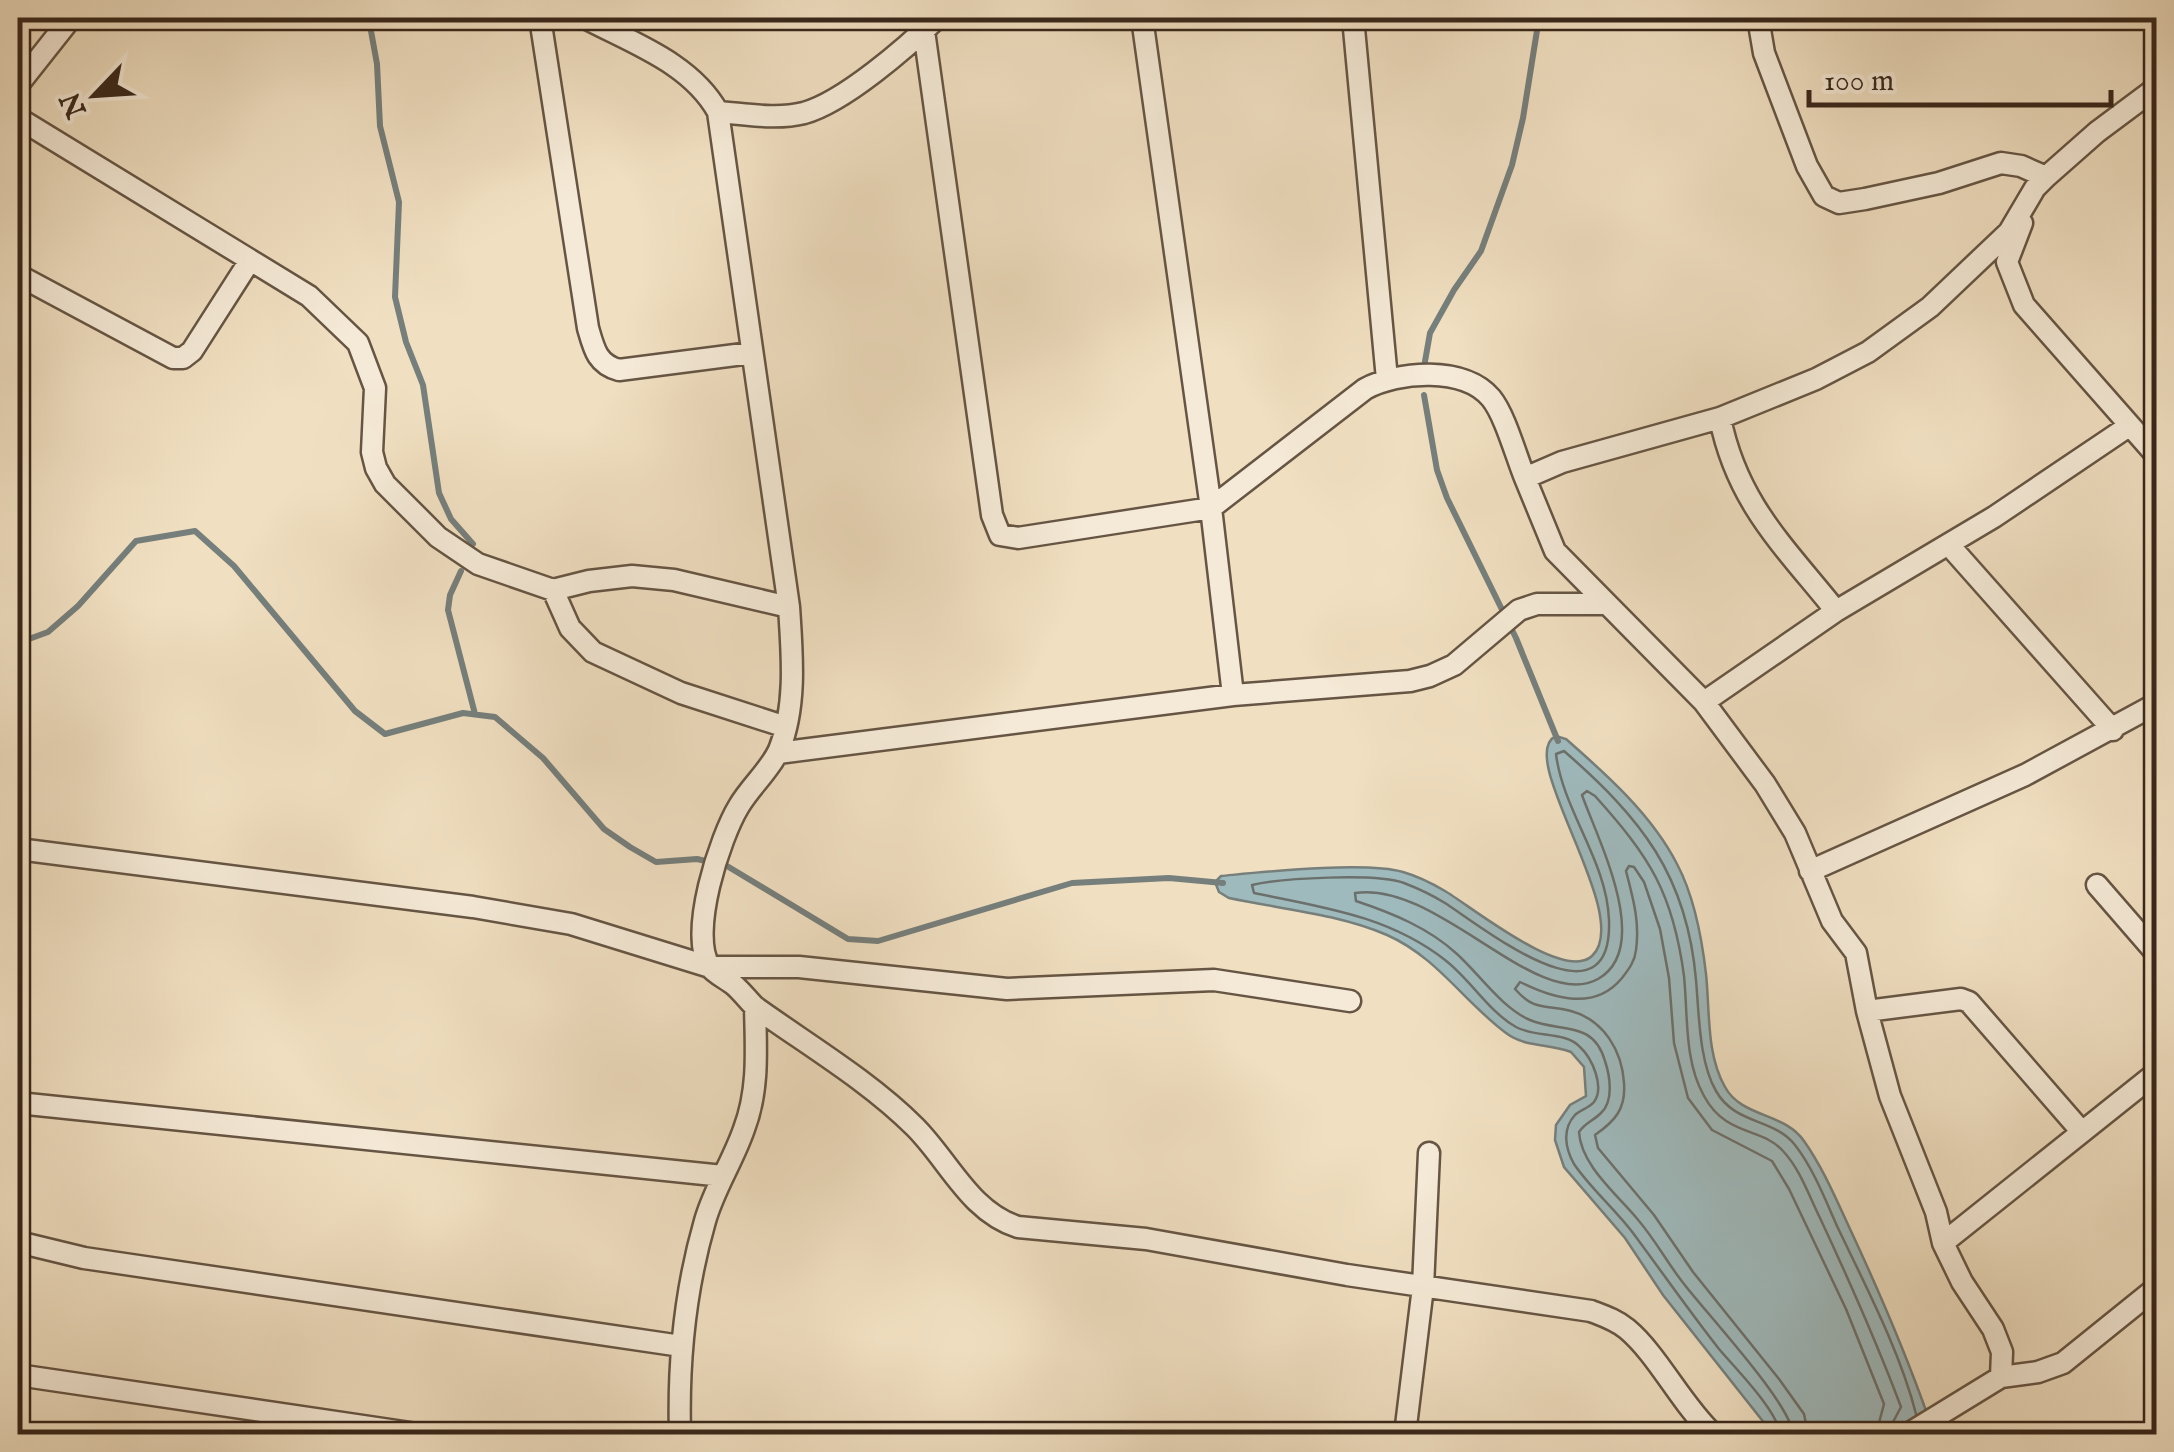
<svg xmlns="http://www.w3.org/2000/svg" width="2174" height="1452" viewBox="0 0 2174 1452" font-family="'IM FELL English',serif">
<rect width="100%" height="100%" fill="#f0dfc1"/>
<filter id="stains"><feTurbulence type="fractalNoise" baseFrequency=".002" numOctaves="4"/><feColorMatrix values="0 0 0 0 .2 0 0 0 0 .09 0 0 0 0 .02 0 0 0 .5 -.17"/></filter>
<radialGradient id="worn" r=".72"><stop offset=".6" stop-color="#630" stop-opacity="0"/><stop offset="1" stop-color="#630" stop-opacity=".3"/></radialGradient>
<!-- water -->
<path fill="#9fbabd" stroke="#767f7c" stroke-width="2.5" d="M1556 736 1566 739C1607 775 1652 815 1677 864 1694 896 1702 939 1706 974 1710 1010 1706 1054 1725 1087 1742 1118 1784 1112 1804 1141 1823 1168 1836 1199 1850 1229 1879 1291 1906 1354 1929 1419L1908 1434H1773L1663 1295 1625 1238 1564 1167 1555 1140 1556 1125 1570 1105 1586 1096 1584 1067 1571 1052C1549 1043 1526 1048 1506 1033 1464 1002 1437 957 1387 935 1338 914 1281 909 1229 898L1219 892 1215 882 1221 876C1264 872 1365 861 1403 872 1417 876 1433 884 1445 891 1472 907 1564 982 1592 956 1635 916 1513 756 1556 736Z"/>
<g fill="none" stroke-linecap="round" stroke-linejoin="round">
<!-- shore -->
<path stroke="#6c706c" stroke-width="2.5" d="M1780 1434C1778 1411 1735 1368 1719 1349 1689 1311 1662 1272 1633 1233 1615 1209 1591 1189 1574 1164 1565 1148 1562 1129 1575 1115 1580 1110 1589 1108 1594 1102 1605 1087 1592 1058 1580 1047 1565 1031 1536 1038 1516 1027 1489 1012 1470 979 1445 960 1389 916 1322 907 1254 893L1252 885C1281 878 1377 873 1404 883 1417 888 1432 895 1445 903 1485 929 1613 1032 1609 920 1607 861 1563 811 1556 754L1564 751C1641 818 1687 875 1696 980 1699 1013 1699 1062 1716 1091 1735 1125 1774 1118 1795 1145 1813 1168 1825 1199 1837 1226 1865 1285 1900 1351 1916 1414
M1793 1434C1791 1404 1707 1314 1684 1284 1668 1264 1656 1241 1639 1221 1618 1195 1581 1166 1579 1132 1585 1123 1593 1121 1601 1113 1614 1101 1610 1076 1605 1061 1593 1019 1559 1033 1530 1020 1502 1008 1480 975 1457 954 1429 928 1392 913 1356 901L1355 893C1437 880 1537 1013 1598 979 1654 947 1597 838 1582 795L1587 791 1595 796C1650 857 1673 893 1684 976 1688 1015 1684 1061 1704 1096 1726 1137 1762 1127 1783 1151 1800 1169 1809 1196 1820 1218 1849 1280 1877 1343 1901 1407L1893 1422 1891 1434
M1808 1434 1804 1414 1779 1379 1693 1272 1654 1215 1598 1148 1595 1135C1615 1121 1626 1109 1624 1083 1622 1051 1604 1020 1571 1011 1545 1004 1535 1012 1515 989L1520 982C1554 999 1595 1011 1622 978 1629 969 1635 961 1636 950 1640 922 1633 898 1626 871L1629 866 1634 867 1644 882 1660 929 1669 978 1674 1043 1688 1098 1712 1130 1772 1161 1789 1189 1846 1309 1884 1404 1876 1434"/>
<!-- stream -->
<path stroke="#767f7c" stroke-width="6" d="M371 31 377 64 380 126 399 202 395 297 406 342 423 385 439 493 451 519 473 544
M1424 367 1430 333 1454 290 1481 251 1512 165 1523 118 1539 18
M1424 395 1437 470 1447 498 1516 638 1558 741
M461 571 450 595 448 610 475 714
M18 643 48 632 78 606 136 541 195 531 234 566 355 711 385 734 463 713 495 717 543 758 604 829 630 847 656 862 697 859 727 866 848 939 878 941 1072 883 1169 878 1223 883
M1926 1426 1937 1434"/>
<defs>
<path id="street" d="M540 18 588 328C594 349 597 364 619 370L751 353
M585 18C632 43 691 63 718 112L789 607C792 653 797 706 779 750 770 770 750 787 739 806 720 837 688 934 710 967 715 974 727 979 734 985 742 992 748 1000 755 1007 808 1045 869 1081 915 1127 949 1161 970 1212 1018 1227L1146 1239 1347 1275 1591 1311C1604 1316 1616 1320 1627 1329 1658 1355 1681 1404 1713 1434
M1142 18 1211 508 1233 695
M1353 18 1387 379
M1758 18 1764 53 1807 166 1824 196 1839 203 1865 199 1939 183 2001 163 2021 166 2046 177
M924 31 992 515 1000 535 1018 538 1211 508 1365 389C1398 371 1464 366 1491 398 1505 415 1516 456 1525 478
M18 85 71 18
M718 112C746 114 776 120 804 113 844 102 907 47 937 18
M18 118 309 296 358 343 375 388 372 452 376 468 385 484 438 537 478 564 553 590 589 581 632 576 674 580 789 607
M2022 223 2007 262 2024 305 2156 455
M18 275 173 358H183L192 351 249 262
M1720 418C1737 503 1784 546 1836 611
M1949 545 2113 730
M553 590 570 628 593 652 681 693 786 727
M1704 702 1836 611 1994 517 2129 426
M778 753 1233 695 1410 681 1430 676 1454 665 1519 610 1537 604H1607
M18 849 473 907 571 924 710 967H799L1007 989 1214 980 1350 1001
M1810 871 2025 775 2156 704
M2097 885 2156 953
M1867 1011 1961 999 1969 1002 2082 1132
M18 1103 723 1176
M18 1242 84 1258 681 1346
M1943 1243 2156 1073
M18 1375 417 1434
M2001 1377 2002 1352 1993 1329 1962 1282 1943 1243 1936 1212 1890 1096 1867 1011 1856 953 1832 921 1795 833 1765 784 1704 702 1555 551 1525 478 1562 462 1720 418 1816 379 1868 352 1930 307 2009 232 2035 188 2046 177 2097 132 2156 88
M680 1434C678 1363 685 1290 705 1221 714 1189 733 1161 744 1129 759 1090 756 1049 755 1007
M1405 1434 1423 1287 1429 1153
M1908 1434 2001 1377 2038 1372 2063 1363 2156 1288"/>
</defs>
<!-- street casing -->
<use href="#street" stroke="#654" stroke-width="25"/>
<!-- street -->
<use href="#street" stroke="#f5ead7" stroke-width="20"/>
</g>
<!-- margin -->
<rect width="2174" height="1452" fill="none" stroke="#f0dfc1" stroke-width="60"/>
<rect x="20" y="20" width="2134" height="1412" fill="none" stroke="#38271b" stroke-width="5"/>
<rect x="30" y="30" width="2114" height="1392" fill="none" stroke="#38271b" stroke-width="2.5"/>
<!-- north arrow -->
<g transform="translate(95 95) rotate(245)" stroke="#f5ead7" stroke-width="8" paint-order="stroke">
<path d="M0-8L18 38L0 25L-18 38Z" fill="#38271b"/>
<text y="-15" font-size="28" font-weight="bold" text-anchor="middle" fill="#38271b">N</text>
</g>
<!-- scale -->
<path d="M1809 90v15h302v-15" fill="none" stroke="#38271b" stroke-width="5"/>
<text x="1824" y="90" font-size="30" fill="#38271b" stroke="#f5ead7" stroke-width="8" paint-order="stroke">100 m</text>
<rect width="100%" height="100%" filter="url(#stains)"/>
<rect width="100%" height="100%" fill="url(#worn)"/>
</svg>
